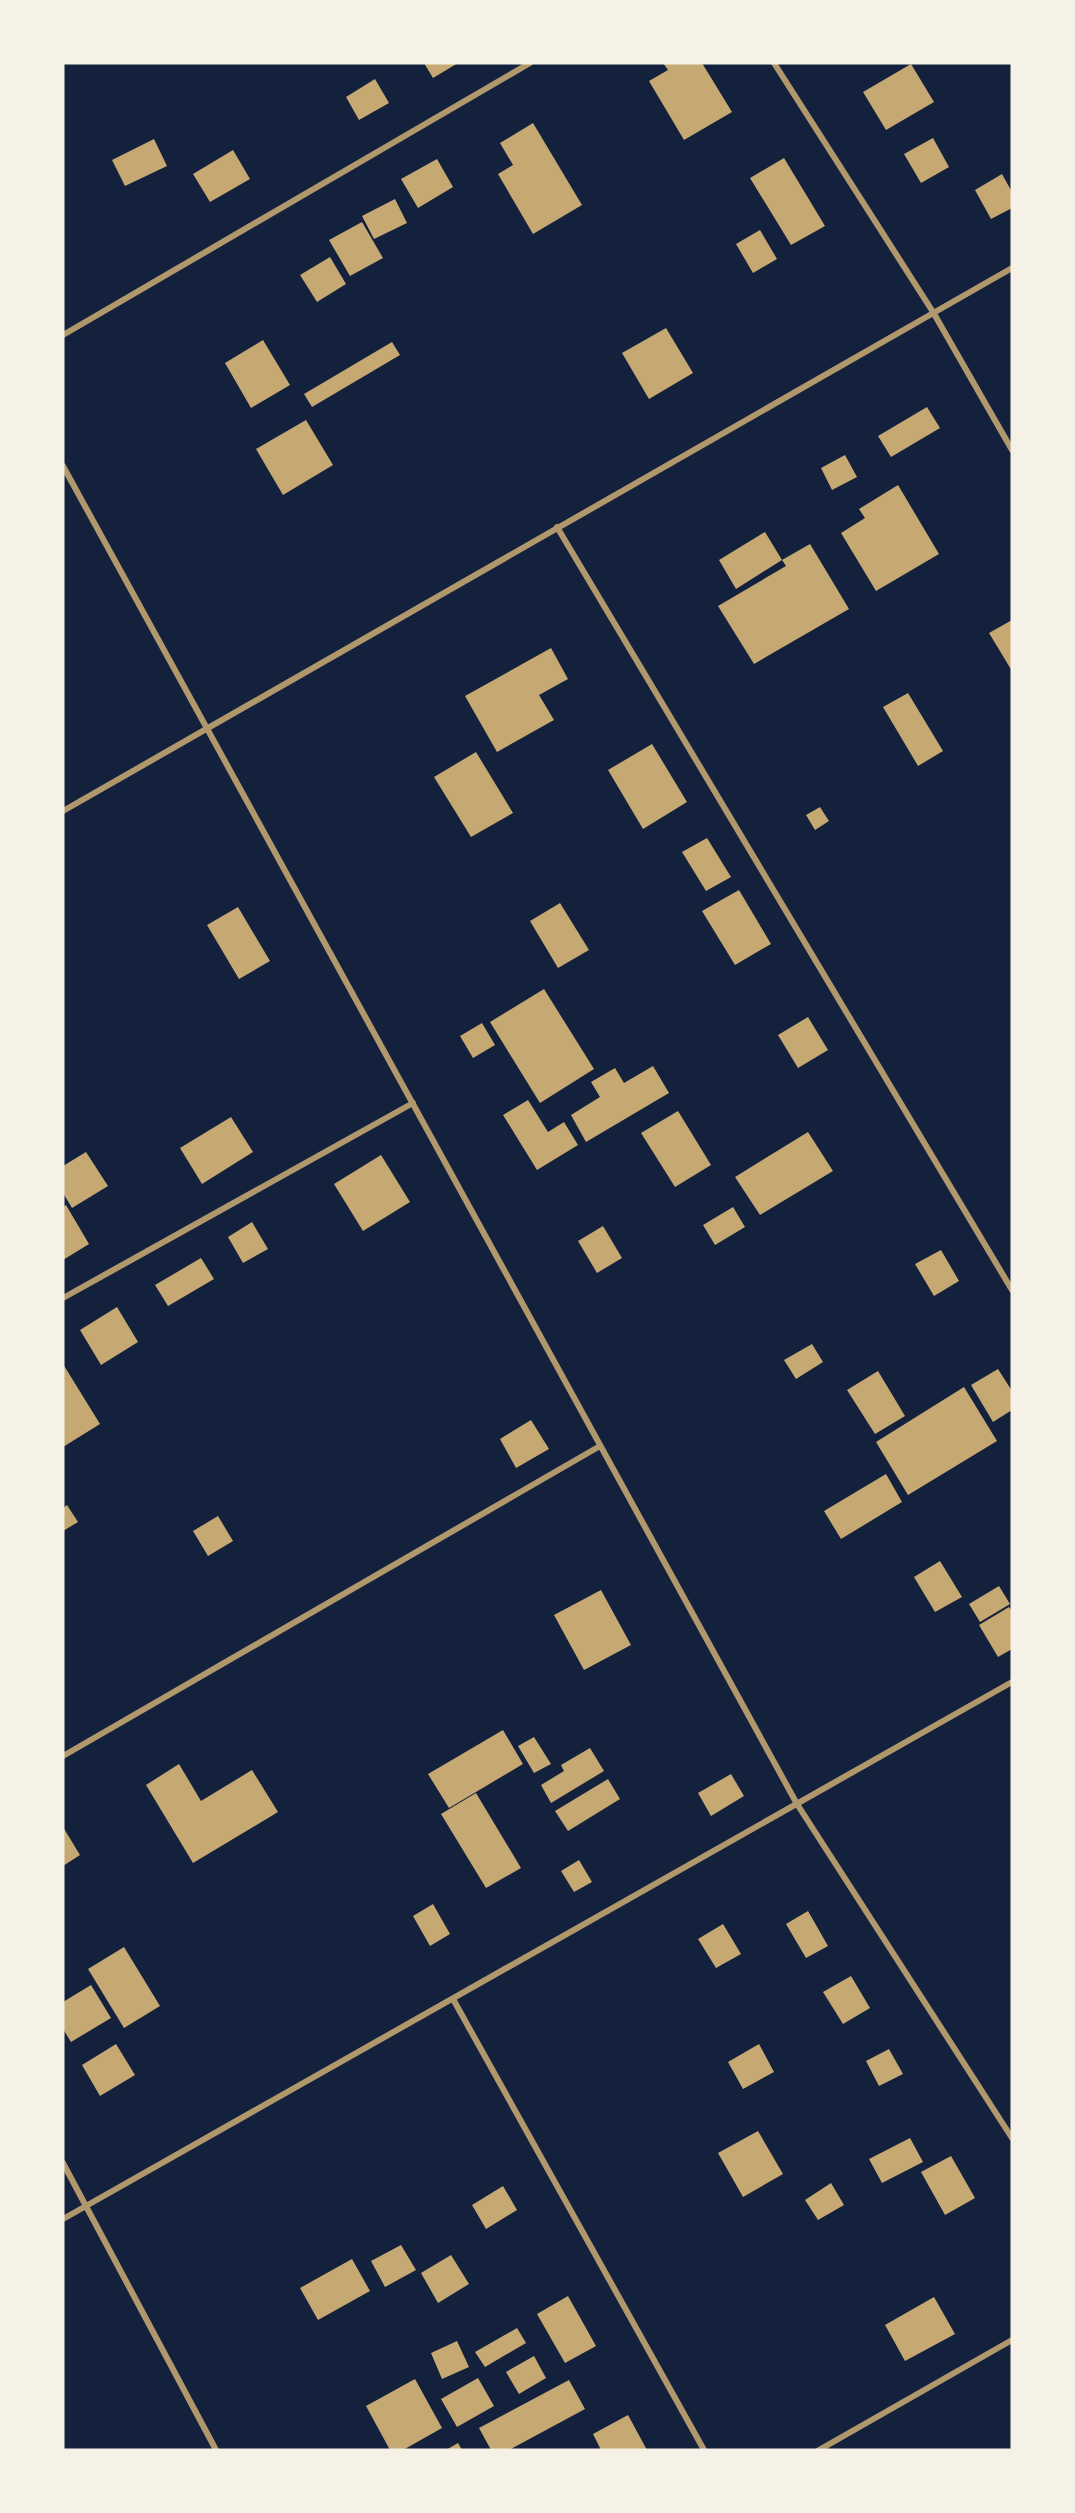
<svg xmlns="http://www.w3.org/2000/svg" width="1075" height="2513" viewBox="0 0 1075 2513" font-family="'Fira Sans',sans-serif">
<rect width="100%" height="100%" fill="#14213d"/>
<!-- building -->
<path fill="#c6a872" d="M424 63H458L433 78Z
M663 63H702L732 112 684 140 649 81 668 70Z
M911 64 934 102 886 130 863 92Z
M375 79 389 103 359 120 346 97Z
M533 123 582 205 533 234 498 174 513 165 500 143Z
M933 138 949 167 921 183 904 154Z
M154 139 167 166 125 186 112 160Z
M233 150 250 179 210 202 193 174Z
M784 158 825 226 791 245 750 178Z
M437 159 453 187 418 208 401 179Z
M1002 174 1012 192V208L991 219 975 190Z
M395 199 407 223 374 239 362 216Z
M362 222 383 258 350 276 329 240Z
M760 230 777 259 753 273 736 244Z
M330 257 346 284 317 302 300 275Z
M666 328 693 373 649 399 622 353Z
M263 340 290 385 251 408 225 363Z
M392 342 400 355 312 407 304 394Z
M927 407 940 428 891 457 878 436Z
M306 420 333 465 283 495 256 449Z
M845 455 857 477 832 490 821 468Z
M898 485 939 554 876 591 841 533 865 518 859 509Z
M765 532 782 560 810 544 849 609 754 664 718 606 786 566 782 560 736 589 719 560Z
M1012 620V671L989 633Z
M551 648 568 679 539 695 554 720 497 752 465 696Z
M908 693 943 751 918 766 883 707Z
M652 744 687 802 643 829 608 770Z
M476 752 513 813 471 837 434 777Z
M820 807 829 821 815 830 806 815Z
M707 838 731 877 706 891 682 852Z
M739 890 771 944 735 965 702 911Z
M560 903 589 950 558 968 530 921Z
M238 907 270 961 239 979 207 925Z
M544 989 594 1069 540 1103 490 1022Z
M808 1017 828 1050 798 1068 778 1035Z
M482 1023 495 1045 473 1058 460 1036Z
M653 1066 669 1093 586 1142 571 1115 600 1097 591 1082 615 1068 624 1083Z
M528 1100 548 1132 564 1122 578 1145 537 1170 503 1115Z
M678 1111 711 1165 675 1187 641 1133Z
M231 1117 253 1152 202 1184 180 1148Z
M808 1132 833 1171 760 1215 735 1177Z
M86 1152 108 1186 72 1208 63 1193V1166Z
M381 1155 410 1202 363 1231 334 1184Z
M66 1205 89 1244 63 1260V1207Z
M733 1207 745 1227 715 1245 703 1225Z
M252 1222 268 1249 243 1263 228 1237Z
M603 1226 622 1258 597 1273 578 1241Z
M941 1250 959 1281 934 1296 915 1264Z
M201 1258 214 1279 168 1306 155 1285Z
M117 1307 138 1342 101 1365 80 1330Z
M812 1344 823 1362 796 1379 784 1360Z
M63 1364 100 1424 63 1447Z
M998 1369 1012 1391V1410L993 1422 971 1385Z
M878 1371 905 1416 875 1434 847 1390Z
M964 1387 997 1441 908 1495 876 1442Z
M531 1420 549 1449 516 1468 500 1439Z
M886 1474 902 1502 841 1539 824 1511Z
M67 1505 78 1522 63 1531V1508Z
M218 1516 233 1541 208 1556 193 1531Z
M940 1561 962 1597 935 1612 914 1577Z
M999 1586 1010 1604 980 1622 969 1604Z
M601 1590 631 1645 584 1670 554 1615Z
M1009 1607 1012 1611V1649L998 1657 979 1625Z
M503 1730 523 1764 449 1808 428 1774Z
M534 1737 551 1764 534 1773 518 1746Z
M590 1748 604 1771 551 1803 541 1785 564 1771 561 1765Z
M179 1764 201 1801 252 1770 278 1812 193 1863 146 1785Z
M731 1774 744 1796 711 1816 698 1793Z
M608 1779 620 1799 568 1831 555 1811Z
M476 1793 521 1868 486 1888 441 1814Z
M63 1827 80 1855 63 1866Z
M579 1860 592 1882 574 1892 561 1871Z
M433 1904 450 1934 430 1946 413 1916Z
M808 1911 828 1946 806 1958 786 1924Z
M723 1924 741 1954 716 1968 698 1939Z
M124 1947 160 2006 124 2028 88 1969Z
M851 1976 870 2008 843 2024 823 1992Z
M91 1985 111 2018 71 2042 63 2029V2002Z
M116 2044 135 2075 100 2096 82 2065Z
M759 2044 774 2072 743 2089 728 2062Z
M889 2049 903 2074 879 2086 866 2061Z
M758 2131 783 2174 743 2197 718 2153Z
M910 2138 923 2162 882 2183 869 2159Z
M951 2156 975 2198 945 2215 921 2172Z
M831 2183 844 2205 818 2220 805 2200Z
M503 2186 517 2210 486 2229 472 2205Z
M401 2245 416 2270 385 2287 371 2261Z
M451 2255 469 2284 438 2303 421 2273Z
M352 2259 370 2291 318 2320 300 2288Z
M568 2296 596 2346 565 2363 537 2314Z
M934 2297 955 2334 905 2361 885 2325Z
M517 2328 526 2343 485 2367 475 2352Z
M457 2341 469 2367 442 2379 431 2353Z
M534 2356 546 2378 519 2394 506 2372Z
M478 2378 494 2406 457 2427 441 2399Z
M415 2379 442 2428 403 2450H390L366 2406Z
M569 2380 585 2409 509 2450H491L479 2428Z
M628 2415 647 2450H601L593 2434Z
M458 2443 462 2450H446Z"/>
<g fill="none" stroke-linecap="round" stroke-linejoin="round">
<!-- minor -->
<path stroke="#b1986c" stroke-width="6" d="M774 63 933 312 1012 450
M63 335 530 63
M63 466 797 1804 1012 2138
M557 527 1012 1290
M63 811 1012 268
M63 1298 413 1103
M63 1756 600 1446
M453 1999 704 2450
M63 2163 216 2450
M63 2219 1012 1682
M819 2450 1012 2340"/>
</g>
<!-- border -->
<rect width="1075" height="2513" fill="none" stroke="#f6f1e7" stroke-width="129"/>
</svg>
